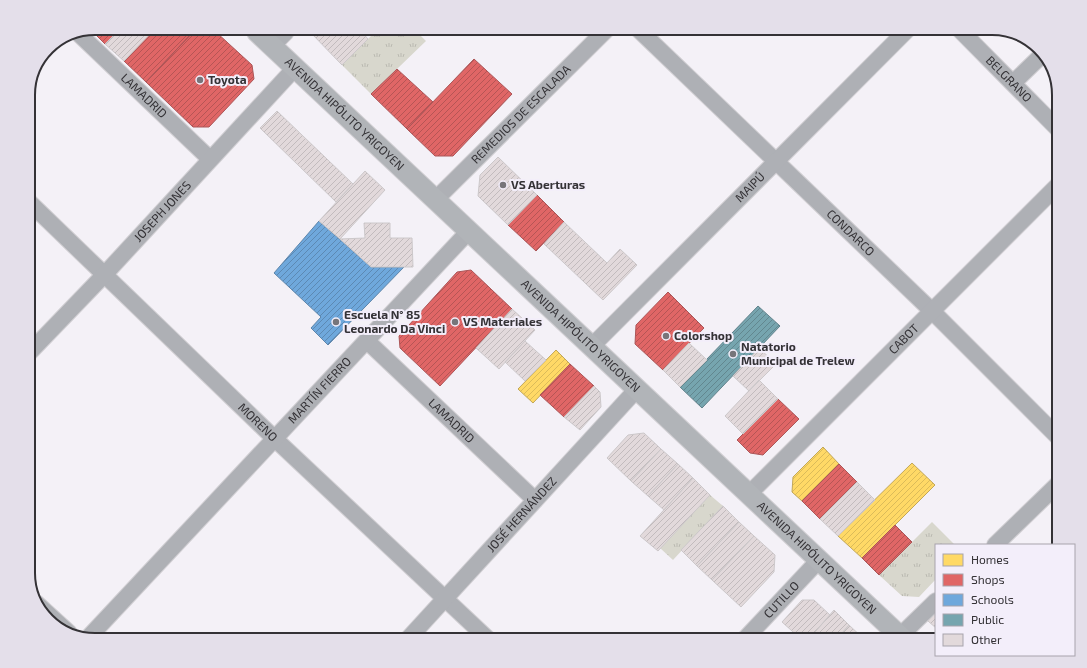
<svg xmlns="http://www.w3.org/2000/svg" width="1087" height="668" viewBox="0 0 1087 668" font-family="'Exo 2',sans-serif">
<defs>
<pattern id="grass-tufts" width="24" height="20" patternUnits="userSpaceOnUse"><rect width="24" height="20" fill="#d8d7cd"/><path d="M3 7l-1-3M5 7V3M7 7l1-3M15 17l-1-3M17 17v-4M19 17l1-3" fill="none" stroke="#bab9b1"/></pattern>
<pattern id="homes-hatch" width="6" height="6" patternUnits="userSpaceOnUse"><rect width="6" height="6" fill="#ffd966"/><path d="M-1 1l2-2M0 6l6-6M5 7l2-2" fill="none" stroke="#dbbb59"/></pattern>
<pattern id="shops-hatch" width="6" height="6" patternUnits="userSpaceOnUse"><rect width="6" height="6" fill="#e06666"/><path d="M-1 1l2-2M0 6l6-6M5 7l2-2" fill="none" stroke="#b65555"/></pattern>
<pattern id="schools-hatch" width="6" height="6" patternUnits="userSpaceOnUse"><rect width="6" height="6" fill="#6fa8dc"/><path d="M-1 1l2-2M0 6l6-6M5 7l2-2" fill="none" stroke="#5c89b3"/></pattern>
<pattern id="public-hatch" width="6" height="6" patternUnits="userSpaceOnUse"><rect width="6" height="6" fill="#76a5af"/><path d="M-1 1l2-2M0 6l6-6M5 7l2-2" fill="none" stroke="#62878f"/></pattern>
<pattern id="building-hatch" width="6" height="6" patternUnits="userSpaceOnUse"><rect width="6" height="6" fill="#e2d9db"/><path d="M-1 1l2-2M0 6l6-6M5 7l2-2" fill="none" stroke="#c2bbbd"/></pattern>
</defs>
<rect width="100%" height="100%" fill="#f4f1f7"/>
<!-- grass -->
<path fill="url(#grass-tufts)" d="M376 31H416L426 41 371 94 342 65Z
M710 495 723 506 673 560 660 548Z
M932 522 955 545H936V579L919 597 902 596 879 575Z"/>
<!-- homes -->
<path fill="url(#homes-hatch)" stroke="#c2a758" d="M556 350 570 364 533 403 518 389Z
M823 447 839 464 802 501 792 492 793 477Z
M912 463 935 485 862 558 838 536Z"/>
<!-- shops -->
<path fill="url(#shops-hatch)" stroke="#ac5658" d="M193 32 146 82 124 61 151 33Z
M193 32H216L252 65 254 79 209 127H193L146 82Z
M94 33H116L105 44Z
M474 59 512 94 453 156H435L407 129Z
M397 69 433 102 407 129 371 94Z
M537 195 564 222 536 251 508 225Z
M471 270 512 309 440 386 400 348 399 336 457 272Z
M668 292 704 328 663 370 635 344 636 325Z
M570 364 594 386 564 417 540 395Z
M778 399 799 419 763 455 750 453 737 440Z
M839 464 857 482 820 519 802 501Z
M895 525 912 542 879 575 862 558Z"/>
<!-- schools -->
<path fill="url(#schools-hatch)" stroke="#5d85aa" d="M319 221 371 267H404L328 345 311 328 321 317 274 273Z"/>
<!-- public -->
<path fill="url(#public-hatch)" stroke="#62828b" d="M758 306 780 326 702 408 680 387Z"/>
<!-- building -->
<path fill="url(#building-hatch)" stroke="#ccc8ca" d="M361 31 368 39 342 65 311 33 312 32Z
M116 33H151L124 61 105 44Z
M277 111 353 184 336 202 260 128Z
M498 157 537 195 508 225 478 196 480 175Z
M365 171 385 190 340 239 319 221Z
M564 222 607 263 620 249 637 265 603 300 544 244Z
M364 223H390V238H412L413 267H371L340 239 365 238Z
M512 309 535 330 499 369 476 348Z
M525 341 546 360 525 381 505 362Z
M689 343 707 360 680 387 663 370Z
M759 348 776 364 749 391 733 376Z
M759 380 778 399 743 434 725 416Z
M594 386 600 392 601 407 580 430 564 417Z
M644 433 661 449 631 481 607 458 628 435Z
M661 449 678 464 648 496 631 481Z
M678 464 693 478 664 510 648 496Z
M693 478 710 495 658 551 640 536Z
M857 482 875 500 838 536 820 519Z
M723 506 739 522 697 566 681 550Z
M739 522 754 536 712 580 697 566Z
M754 536 775 555 774 572 741 607 712 580Z
M802 600H814L830 615 808 640H802L782 622Z
M834 610 849 625 836 640H808Z
M936 613V628L928 621Z
M849 625 865 640H836Z"/>
<g fill="none" stroke-linecap="round" stroke-linejoin="round">
<defs>
<g id="minor">
<path id="s1" d="M958 28 1059 130"/>
<path id="s2" d="M639 30 932 311 1059 438"/>
<path id="s3" d="M78 33 210 159"/>
<path d="M272 46 286 32"/>
<path d="M1013 83 1043 54"/>
<path id="s4" d="M436 199 606 30"/>
<path id="s5" d="M28 201 275 439 489 640"/>
<path id="s6" d="M367 341 535 500"/>
<path id="s7" d="M592 346 909 28"/>
<path id="s8" d="M28 354 105 274 295 68"/>
<path id="s9" d="M749 494 1059 184"/>
<path d="M995 545 1059 483"/>
<path d="M36 603 69 633"/>
<path d="M900 636 936 601"/>
<path id="s10" d="M88 638 469 231"/>
<path id="s11" d="M407 640 637 389"/>
<path id="s12" d="M744 640 819 560"/>
</g>
<g id="major">
<path id="s13" d="M257 32 904 640"/>
</g>
</defs>
<!-- minor casing -->
<use href="#minor" stroke="#d1cfd3" stroke-width="18"/>
<!-- major casing -->
<use href="#major" stroke="#d1cfd3" stroke-width="22"/>
<!-- minor -->
<use href="#minor" stroke="#aeb0b5" stroke-width="16"/>
<!-- major -->
<use href="#major" stroke="#b1b4b8" stroke-width="20"/>
</g>
<!-- markers -->
<g fill="#77757a" stroke="#f3eefa" stroke-width="1.5">
<circle cx="200" cy="80" r="4"/>
<circle cx="503" cy="185" r="4"/>
<circle cx="336" cy="322" r="4"/>
<circle cx="455" cy="322" r="4"/>
<circle cx="666" cy="336" r="4"/>
<circle cx="733" cy="354" r="4"/>
</g>
<g text-anchor="middle" stroke-width="4" stroke-linejoin="round" paint-order="stroke">
<!-- street labels -->
<g font-size="12" fill="#343236" stroke="#f3eefa">
<text dy="4" stroke="none"><textPath href="#s1" startOffset="72">BELGRANO</textPath></text>
<text dy="4" stroke="none"><textPath href="#s3" startOffset="91">LAMADRID</textPath></text>
<text dy="4" stroke="none"><textPath href="#s13" startOffset="120">AVENIDA HIPÓLITO YRIGOYEN</textPath></text>
<text dy="4" stroke="none"><textPath href="#s4" startOffset="120">REMEDIOS DE ESCALADA</textPath></text>
<text dy="4" stroke="none"><textPath href="#s7" startOffset="224">MAIPÚ</textPath></text>
<text dy="4" stroke="none"><textPath href="#s8" startOffset="196">JOSEPH JONES</textPath></text>
<text dy="4" stroke="none"><textPath href="#s2" startOffset="293">CONDARCO</textPath></text>
<text dy="4" stroke="none"><textPath href="#s13" startOffset="444">AVENIDA HIPÓLITO YRIGOYEN</textPath></text>
<text dy="4" stroke="none"><textPath href="#s9" startOffset="219">CABOT</textPath></text>
<text dy="4" stroke="none"><textPath href="#s10" startOffset="339">MARTÍN FIERRO</textPath></text>
<text dy="4" stroke="none"><textPath href="#s6" startOffset="116">LAMADRID</textPath></text>
<text dy="4" stroke="none"><textPath href="#s5" startOffset="319">MORENO</textPath></text>
<text dy="4" stroke="none"><textPath href="#s11" startOffset="170">JOSÉ HERNÁNDEZ</textPath></text>
<text dy="4" stroke="none"><textPath href="#s13" startOffset="768">AVENIDA HIPÓLITO YRIGOYEN</textPath></text>
<text dy="4" stroke="none"><textPath href="#s12" startOffset="55">CUTILLO</textPath></text>
</g>
<!-- poi labels -->
<g font-size="12" font-weight="bold" fill="#343236" stroke="#f3eefa" text-anchor="start">
<text x="208" y="84">Toyota</text>
<text x="511" y="189">VS Aberturas</text>
<text x="344" y="319">Escuela N° 85<tspan x="344" dy="14">Leonardo Da Vinci</tspan></text>
<text x="463" y="326">VS Materiales</text>
<text x="674" y="340">Colorshop</text>
<text x="741" y="351">Natatorio<tspan x="741" dy="14">Municipal de Trelew</tspan></text>
</g>
</g>
<!-- crop -->
<path d="M0 0H1087V668H0ZM95 35H992A60 60 0 0 1 1052 95V573A60 60 0 0 1 992 633H95A60 60 0 0 1 35 573V95A60 60 0 0 1 95 35Z" fill="#e4dfea" fill-rule="evenodd"/>
<path fill="none" stroke="#343236" stroke-width="2" d="M95 35H992A60 60 0 0 1 1052 95V573A60 60 0 0 1 992 633H95A60 60 0 0 1 35 573V95A60 60 0 0 1 95 35Z"/>
<!-- legend -->
<rect x="935" y="544" width="140" height="112" fill="#f3eefa" stroke="#a7a3ac"/>
<rect x="943" y="554" width="20" height="12" fill="#ffd966" stroke="#a7a3ac"/>
<text x="971" y="564" font-size="12" fill="#343236">Homes</text>
<rect x="943" y="574" width="20" height="12" fill="#e06666" stroke="#a7a3ac"/>
<text x="971" y="584" font-size="12" fill="#343236">Shops</text>
<rect x="943" y="594" width="20" height="12" fill="#6fa8dc" stroke="#a7a3ac"/>
<text x="971" y="604" font-size="12" fill="#343236">Schools</text>
<rect x="943" y="614" width="20" height="12" fill="#76a5af" stroke="#a7a3ac"/>
<text x="971" y="624" font-size="12" fill="#343236">Public</text>
<rect x="943" y="634" width="20" height="12" fill="#e2d9db" stroke="#a7a3ac"/>
<text x="971" y="644" font-size="12" fill="#343236">Other</text>
</svg>
